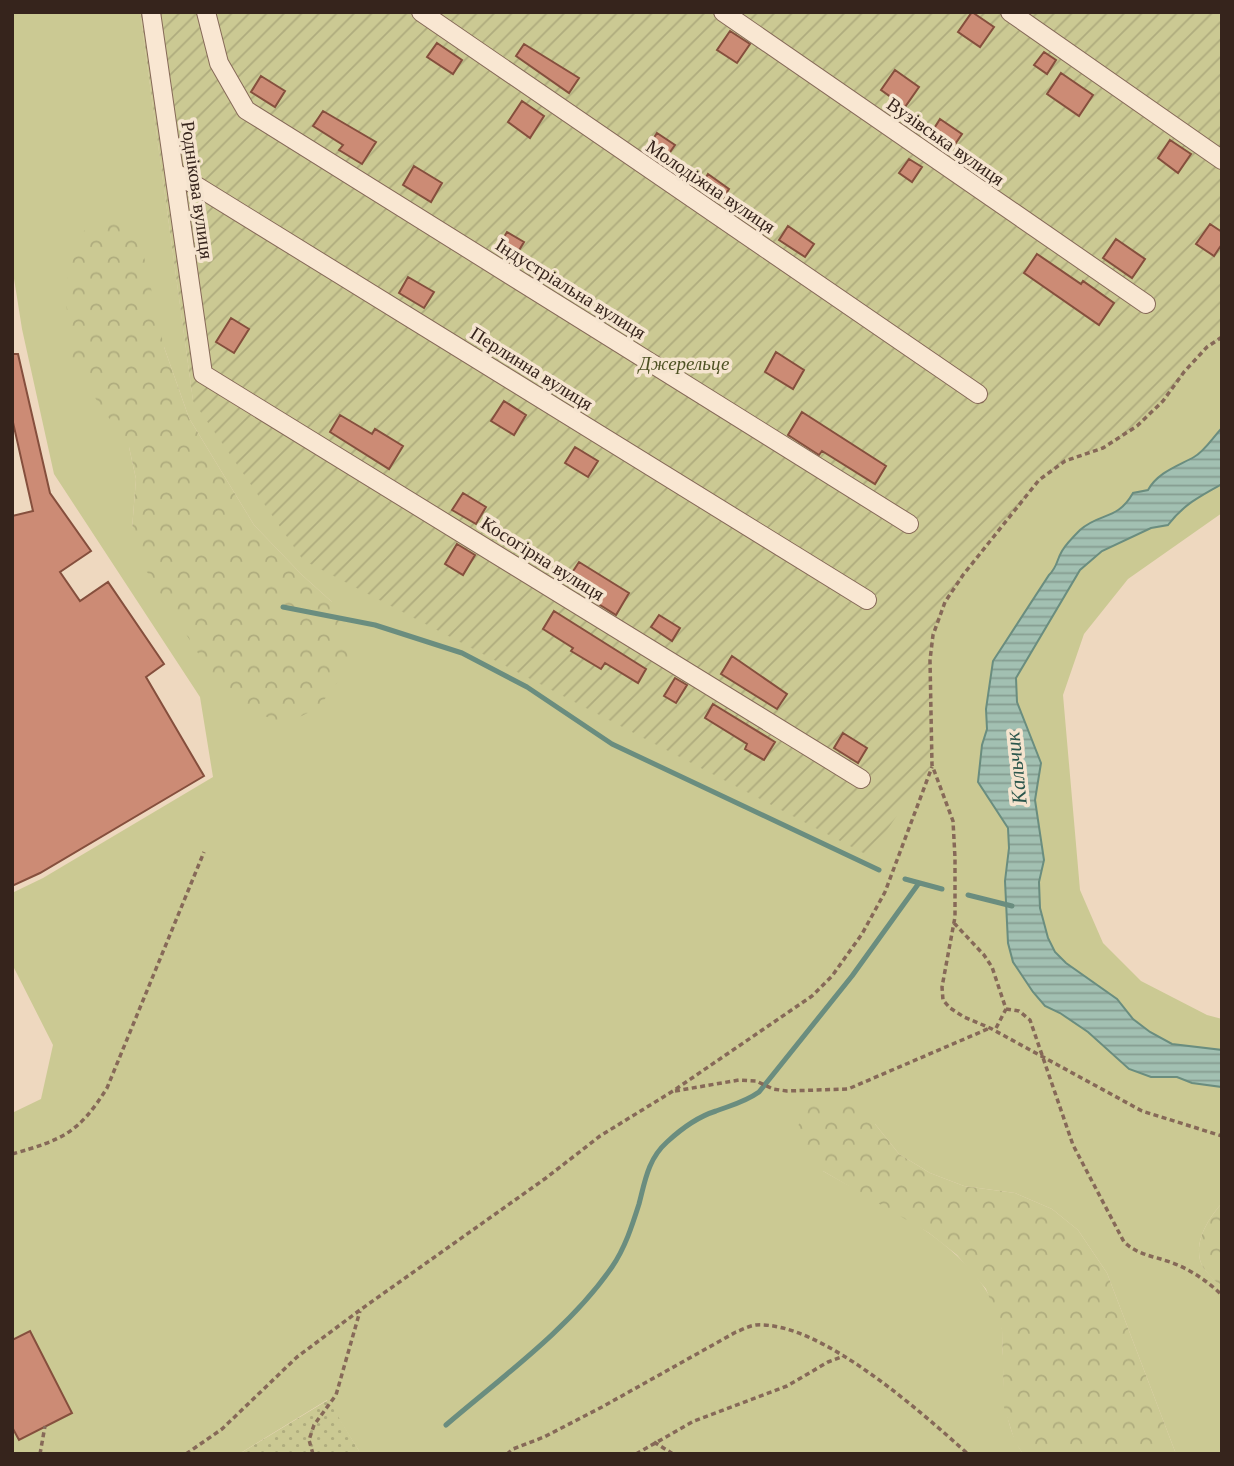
<svg xmlns="http://www.w3.org/2000/svg" width="1234" height="1466" viewBox="0 0 1234 1466" font-family="'Times New Roman',serif">
<defs>
<pattern id="forest-crowns" width="20" height="18" patternUnits="userSpaceOnUse" patternTransform="scale(1.75)"><rect width="20" height="18" fill="#cbc993"/><path d="M2 6a3 3 0 1 1 6 0M12 15a3 3 0 1 1 6 0" fill="none" stroke="#afac7e"/></pattern>
<pattern id="park-dots" width="8" height="8" patternUnits="userSpaceOnUse" patternTransform="scale(1.75)"><rect width="8" height="8" fill="#cbc993"/><path d="M2 2h.1M6 6h.1" fill="none" stroke="#afac7e" stroke-width="1.8" stroke-linecap="round"/></pattern>
<pattern id="garden-furrows" width="10" height="10" patternUnits="userSpaceOnUse" patternTransform="scale(1.75)"><rect width="10" height="10" fill="#cbc993"/><path d="M-1 1l2-2M0 10L10 0M9 11l2-2" fill="none" stroke="#afac7e"/></pattern>
<pattern id="water-rules" width="6" height="5" patternUnits="userSpaceOnUse" patternTransform="scale(1.75)"><rect width="6" height="5" fill="#a2c0b2"/><path d="M0 2.5h6" fill="none" stroke="#859c90"/></pattern>
</defs>
<rect width="100%" height="100%" fill="#eed8bf"/>
<!-- grass -->
<path fill="#cbc993" fill-rule="evenodd" d="M12 12H140L193 400 930 660 933 635 945 602 963 575 1039 480 1065 461 1103 448 1184 372 1207 347 1222 337V513L1128 579 1084 634 1063 695 1080 890 1103 943 1141 981 1207 1015 1222 1019V1203C1209 1218 1195 1239 1200 1260 1203 1271 1214 1279 1222 1287V1454H1176L1107 1273 1078 1230 1052 1209 1015 1193 964 1186 930 1173 899 1154 875 1124 823 1171C888 1209 984 1248 1002 1329 1003 1338 1002 1348 1003 1356 1004 1390 1003 1424 1023 1454H361L327 1400 239 1454H12V1113L41 1099 53 1045 12 964V893L43 878 213 777 200 697 54 474 22 329 12 266ZM164 347 189 418 254 525 302 575 332 602 132 529 136 479 129 447Z"/>
<!-- forest -->
<path fill="url(#forest-crowns)" d="M108 218 123 221 143 252 164 347 189 418 254 525 302 575 332 602 344 621 350 652 339 680 318 708 285 724 252 711 218 685 142 564 132 529 136 479 129 447 71 363 66 298 70 251 90 223Z
M827 1098 852 1103 875 1124 899 1154 930 1173 964 1186 1015 1193 1052 1209 1078 1230 1107 1273 1176 1454H1023L1015 1442 1004 1407 1002 1330 986 1289 957 1255 929 1233 823 1171 805 1150 798 1126 807 1107Z
M1222 1203V1287C1214 1280 1203 1271 1200 1260 1195 1239 1209 1218 1222 1203Z"/>
<!-- park -->
<path fill="url(#park-dots)" d="M328 1400 361 1454H239Z"/>
<!-- garden -->
<path fill="url(#garden-furrows)" d="M140 12H1222V337L1207 347 1184 372 1163 401 1137 426 1103 448 1065 461 1039 480 963 575 945 602 933 635 930 660 932 765 869 856 303 560 193 401Z"/>
<!-- water -->
<path fill="url(#water-rules)" stroke="#6a8d7f" stroke-width="2" d="M1222 428V484C1200 496 1183 505 1168 525L1151 528 1102 551 1080 570 1016 678 1017 702 1041 763 1035 800 1044 860 1039 882 1040 908 1048 938 1055 952 1066 963 1117 999 1133 1019 1150 1032 1172 1044 1222 1050V1087L1192 1083 1177 1077H1151L1129 1069 1088 1032 1060 1013 1045 1006 1033 992 1013 962 1008 943 1005 881 1009 848 1008 828 978 782 982 745 987 729 986 709 993 661 1049 575C1058 566 1056 561 1062 551 1066 544 1074 536 1080 530 1100 512 1117 521 1133 493L1148 490C1158 472 1178 466 1194 457 1205 451 1213 437 1222 428Z"/>
<g fill="none" stroke-linecap="round" stroke-linejoin="round">
<!-- stream -->
<path stroke="#6a8d7f" stroke-width="5" d="M283 607 375 625 462 653 527 687 612 744 879 870
M905 879 942 889
M968 895 1012 906
M446 1425C502 1377 570 1328 612 1267 625 1248 632 1226 639 1204 645 1181 648 1159 667 1142 681 1129 697 1117 716 1111 732 1105 745 1102 759 1092L852 976 919 883"/>
</g>
<!-- building -->
<path fill="#cc8b75" stroke="#854f3d" stroke-width="2" d="M972 12 994 27 980 47 958 32Z
M730 31 750 44 737 63 717 50Z
M437 43 462 60 453 74 427 57Z
M524 44 579 78 569 93 516 56Z
M1044 52 1056 60 1047 74 1034 65Z
M895 70 919 87 905 107 881 90Z
M1061 73 1093 95 1079 116 1047 94Z
M261 76 285 91 275 107 251 92Z
M522 101 544 116 530 138 508 122Z
M323 111 376 142 362 164 339 150 343 145 313 126Z
M940 119 962 134 949 153 928 138Z
M657 133 675 145 663 162 646 150Z
M1170 140 1191 154 1178 173 1158 158Z
M909 159 922 167 912 182 899 173Z
M414 166 442 183 431 202 403 185Z
M708 174 729 189 721 201 700 187Z
M1210 224 1222 232V244L1214 256 1196 244Z
M788 226 814 244 805 257 779 240Z
M507 232 524 242 515 257 498 247Z
M1116 239 1145 259 1132 278 1103 258Z
M1037 254 1081 284 1083 281 1114 303 1099 325 1024 273Z
M408 277 434 292 424 308 399 293Z
M231 318 249 329 234 353 216 342Z
M776 352 804 370 793 389 765 372Z
M12 354H18L50 493 91 551 60 572 80 601 108 582 164 664 146 677 204 776 40 873 12 886V516L33 511 12 418Z
M504 401 526 415 514 435 491 421Z
M802 412 886 466 875 484 822 451 819 455 788 435Z
M340 415 372 434 375 429 403 446 389 469 330 432Z
M575 447 598 461 588 477 565 463Z
M463 493 486 507 476 524 452 510Z
M457 544 475 555 463 575 445 564Z
M579 562 629 593 616 615 597 603 600 599 568 579Z
M554 611 646 669 638 683 605 663 601 669 571 651 573 648 543 629Z
M659 615 680 628 672 641 651 627Z
M732 656 787 694 777 709 721 674Z
M675 678 687 685 676 703 664 696Z
M713 704 775 742 764 760 745 749 747 744 705 718Z
M843 733 867 748 858 763 834 748Z
M30 1331 72 1413 19 1440 12 1427V1340Z"/>
<g fill="none" stroke-linecap="round" stroke-linejoin="round">
<defs>
<path id="minor" d="M151 12 203 374 861 779
M206 12 219 63 246 110 909 524
M421 12 978 394
M723 12 1146 304
M1010 12 1222 160
M174 172 867 600"/>
</defs>
<!-- minor casing -->
<use href="#minor" stroke="#866958" stroke-width="20"/>
<!-- path -->
<path stroke="#866958" stroke-width="3.5" stroke-dasharray="5 3.5" stroke-linecap="butt" d="M1222 337 1207 347 1184 372 1163 401 1137 426 1103 448 1065 461 1039 480 963 575 945 602 933 635 930 660 932 765 953 821 955 858V917L942 987 943 1000 950 1008 964 1017 990 1028 1142 1111 1222 1136
M954 923 984 955 992 967 1006 1009 995 1030
M1006 1009 1019 1011 1030 1020 1073 1145 1124 1242C1138 1255 1153 1256 1170 1262 1190 1269 1207 1281 1222 1295
M675 1091 739 1080 756 1081 773 1089 787 1091 848 1089 990 1028
M12 1154C62 1140 79 1133 107 1088L204 852
M654 1442 673 1454
M40 1454 45 1426
M186 1454 222 1429 297 1357 360 1310 546 1178 600 1136 673 1091 812 996 832 976 862 934 885 892 932 767
M313 1454 309 1440 314 1425 336 1395 360 1311
M507 1454 513 1449 544 1437 602 1407 736 1332C742 1330 748 1326 756 1325 820 1321 921 1412 968 1454
M636 1454 694 1421 787 1386 828 1362 844 1356"/>
<!-- minor -->
<use href="#minor" stroke="#f9e7d2" stroke-width="18"/>
</g>
<g text-anchor="middle" stroke-width="7" stroke-linejoin="round" paint-order="stroke">
<!-- street labels -->
<g font-size="19" fill="#36241c" stroke="#f5e4cf">
<text transform="translate(946 141) rotate(35)" y="7">Вузівська вулиця</text>
<text transform="translate(711 186) rotate(34)" y="7">Молодіжна вулиця</text>
<text transform="translate(198 190) rotate(82)" y="7">Роднікова вулиця</text>
<text transform="translate(571 288) rotate(32)" y="7">Індустріальна вулиця</text>
<text transform="translate(532 368) rotate(32)" y="7">Перлинна вулиця</text>
<text transform="translate(543 558) rotate(32)" y="7">Косогірна вулиця</text>
</g>
<!-- park labels -->
<g font-size="19" font-style="italic" fill="#4e5223" stroke="#f5e4cf">
<text x="684" y="370">Джерельце</text>
</g>
<!-- water labels -->
<g font-size="21" font-style="italic" fill="#2b564c" stroke="#f5e4cf">
<text transform="translate(1016 768) rotate(-96)" y="7">Кальчик</text>
</g>
</g>
<!-- border -->
<rect width="1234" height="1466" fill="none" stroke="#36241c" stroke-width="28"/>
</svg>
